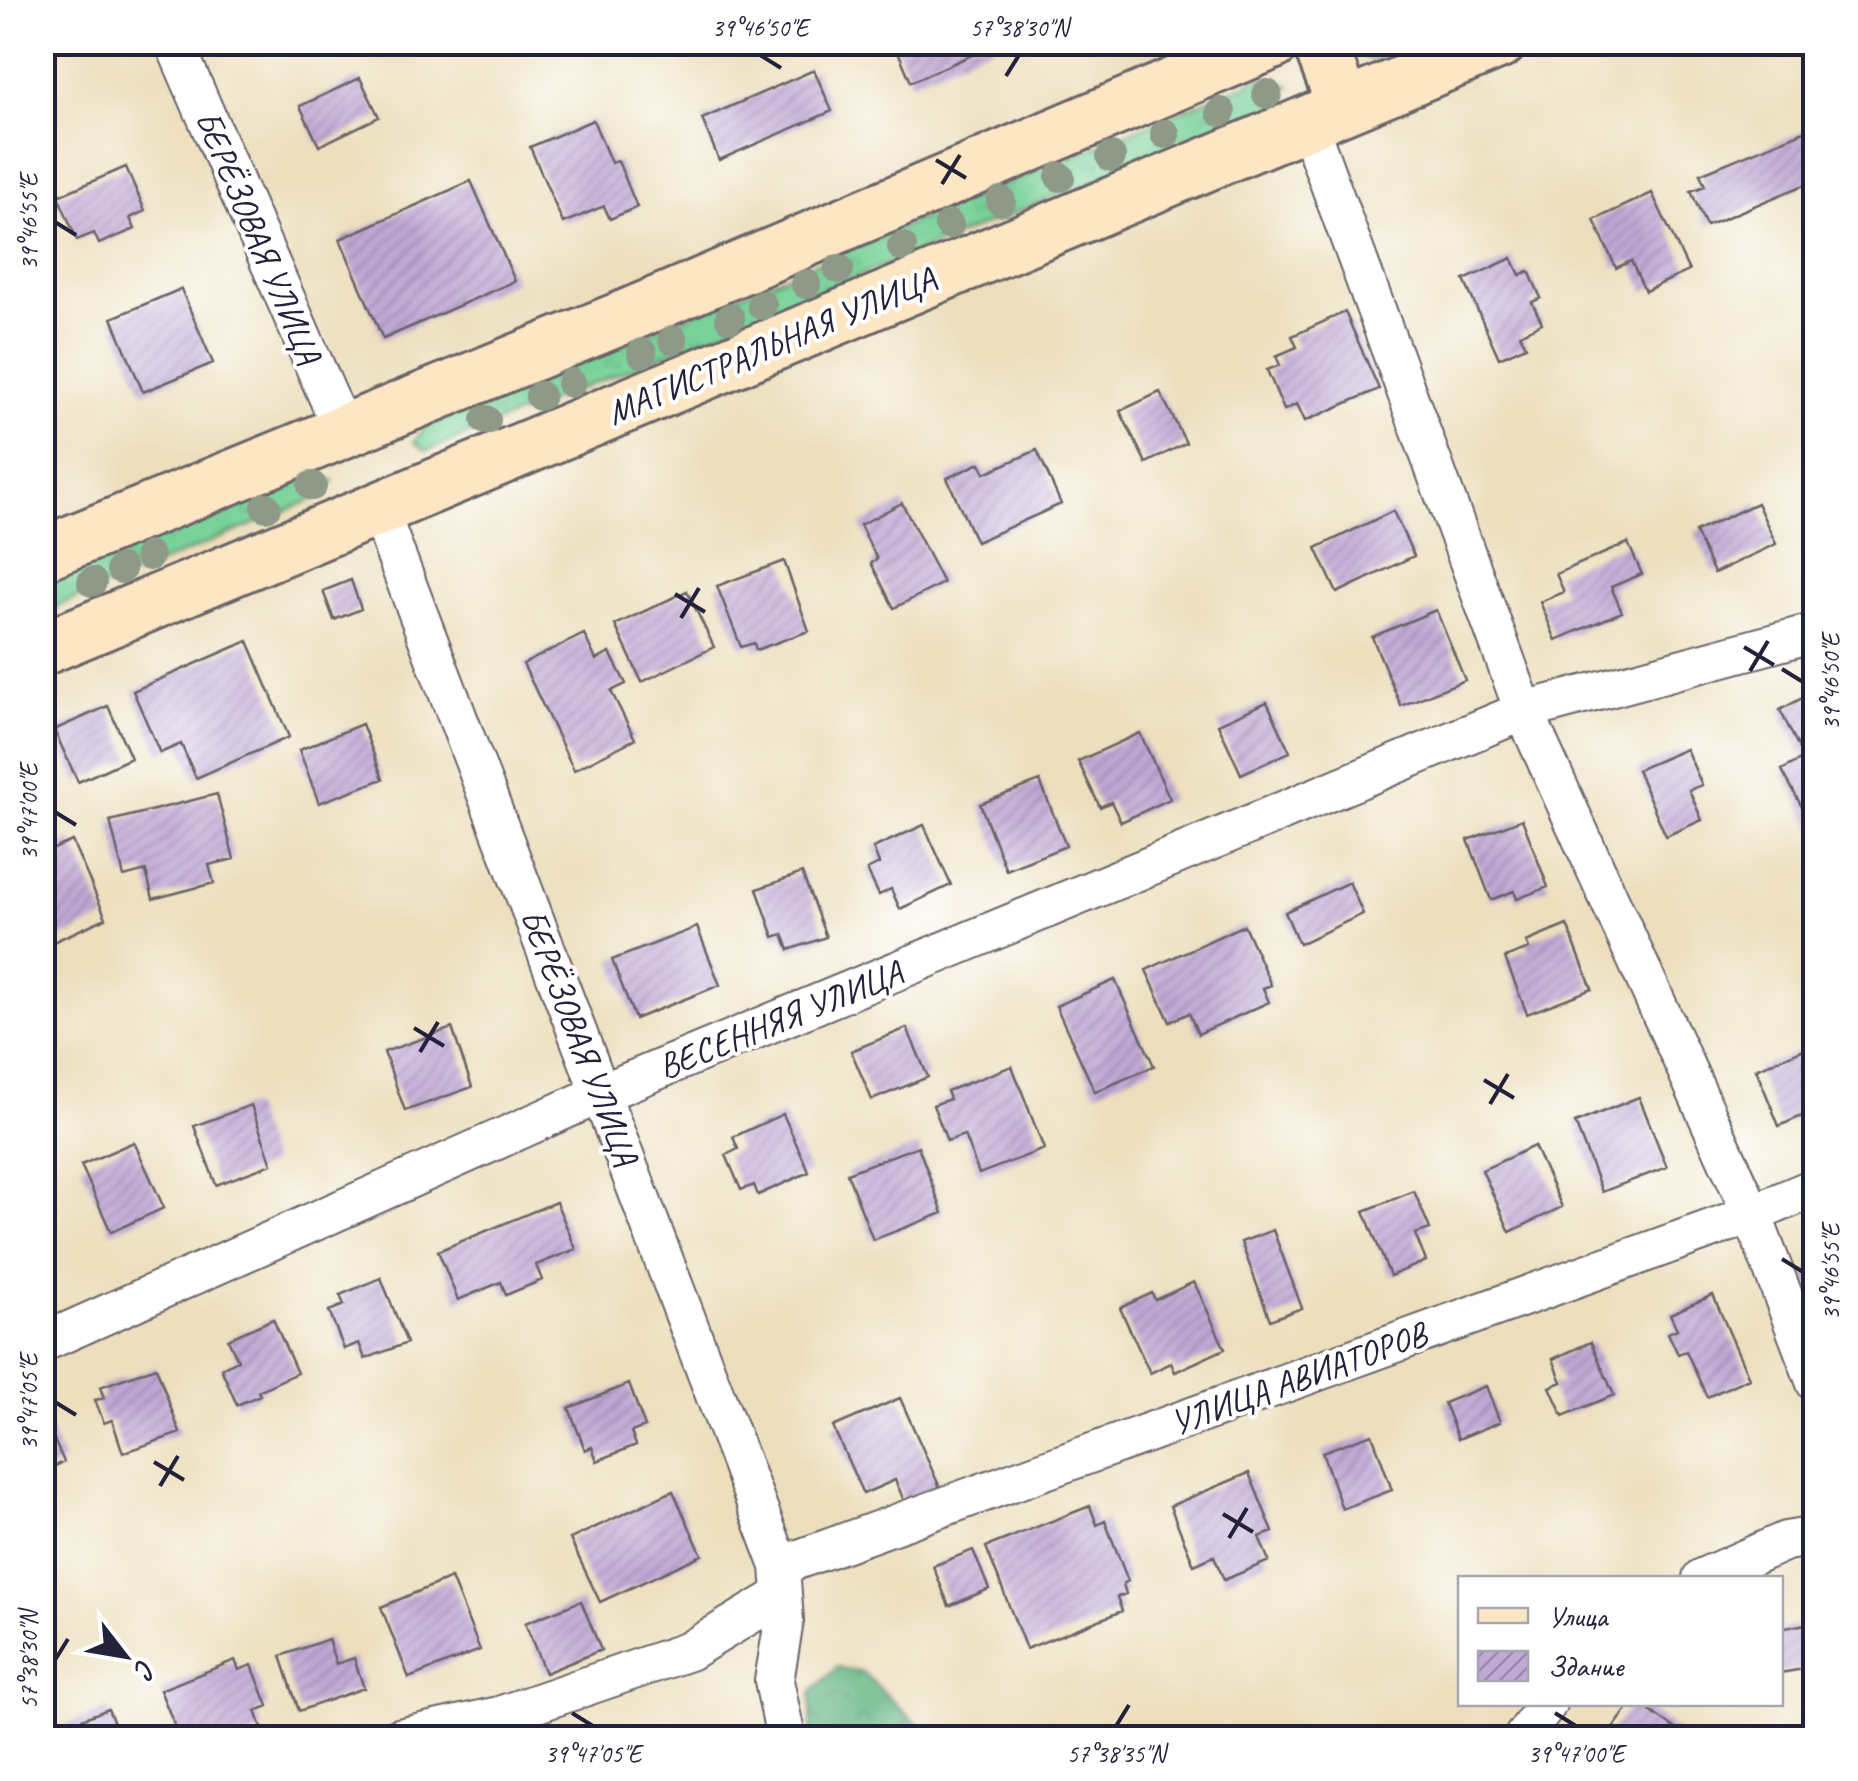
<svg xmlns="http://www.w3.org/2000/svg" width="1858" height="1781" viewBox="0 0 1858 1781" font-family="Caveat,sans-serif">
<defs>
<pattern id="grass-tufts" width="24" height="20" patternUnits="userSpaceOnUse" patternTransform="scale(2.5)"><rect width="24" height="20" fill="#78d299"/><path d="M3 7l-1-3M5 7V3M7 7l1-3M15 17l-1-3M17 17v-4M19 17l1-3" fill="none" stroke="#68b485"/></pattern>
<pattern id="forest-crowns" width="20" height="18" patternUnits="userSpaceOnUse" patternTransform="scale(2.5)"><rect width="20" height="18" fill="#62b481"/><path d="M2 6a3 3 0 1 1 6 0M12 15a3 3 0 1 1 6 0" fill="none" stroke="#50926b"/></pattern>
<pattern id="building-hatch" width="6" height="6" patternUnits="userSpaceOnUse" patternTransform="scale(2.5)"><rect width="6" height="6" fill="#c1a8d5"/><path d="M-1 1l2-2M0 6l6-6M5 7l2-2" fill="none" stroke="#9c88ae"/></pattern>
</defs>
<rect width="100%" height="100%" fill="#fff"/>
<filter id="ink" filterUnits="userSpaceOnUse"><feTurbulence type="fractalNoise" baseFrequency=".01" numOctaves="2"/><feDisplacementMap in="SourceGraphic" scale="20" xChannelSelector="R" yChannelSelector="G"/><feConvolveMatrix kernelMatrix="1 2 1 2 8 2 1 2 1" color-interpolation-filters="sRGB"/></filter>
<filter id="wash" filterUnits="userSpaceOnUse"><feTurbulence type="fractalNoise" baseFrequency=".0048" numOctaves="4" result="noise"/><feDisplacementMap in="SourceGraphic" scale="40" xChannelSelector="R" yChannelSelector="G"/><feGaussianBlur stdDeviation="2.25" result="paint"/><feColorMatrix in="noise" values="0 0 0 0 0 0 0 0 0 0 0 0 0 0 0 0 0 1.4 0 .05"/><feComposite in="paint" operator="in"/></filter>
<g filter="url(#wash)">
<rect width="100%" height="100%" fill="#eddfbd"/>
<!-- grass -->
<path fill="url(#grass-tufts)" stroke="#4d7a6a" stroke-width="2.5" d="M1361 42H1419V43L1373 61 1352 52Z
M1262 77 1290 86 1270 109 427 451 414 442 427 425Z
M314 473 334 481 316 498 43 612V585Z"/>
<!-- forest -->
<path fill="url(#forest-crowns)" stroke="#426b5e" stroke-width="2.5" d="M837 1667 863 1673 916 1723 961 1738H811V1693Z"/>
<g id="blocks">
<!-- building -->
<path fill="url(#building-hatch)" d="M894 42H1001L911 82Z
M814 70 832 111 719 160 702 119Z
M360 78 379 117 319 146 300 106Z
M593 120 611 163 618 161 637 207 610 219 604 206 563 223 530 147Z
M1814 127 1816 180 1706 226 1691 191 1705 186 1700 174Z
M126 167 145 211 130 218 135 229 99 244 94 233 77 240 58 196Z
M471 181 515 281 383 339 340 239Z
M1652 193 1689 271 1645 291 1631 261 1616 268 1594 220Z
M1512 258 1520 275 1529 271 1541 298 1532 302 1542 323 1520 334 1526 346 1499 358 1464 280Z
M181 289 213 363 143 392 112 318Z
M1345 312 1379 389 1305 421 1297 404 1284 410 1267 370 1280 365 1276 356 1297 347 1292 336Z
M1160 392 1186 443 1146 463 1120 411Z
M1037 450 1061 504 976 542 947 478 980 463 985 473Z
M902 503 943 583 894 608 871 563 877 559 860 525Z
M1757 503 1776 544 1714 573 1695 532Z
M1393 511 1414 556 1337 593 1316 548Z
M1628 543 1642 574 1611 587 1622 612 1556 640 1540 602 1564 592 1556 574Z
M784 561 809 631 756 650 754 643 741 647 717 586Z
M351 580 361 609 334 620 323 591Z
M687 591 714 647 642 682 615 625Z
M1436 610 1465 680 1401 706 1372 637Z
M584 634 596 660 610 653 626 684 611 691 635 739 574 770 523 664Z
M248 641 289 737 196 778 181 744 160 753 133 691Z
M1808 695 1816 710V833L1782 770 1804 758 1780 710Z
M1267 702 1290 752 1241 774 1218 724Z
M108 706 131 758 78 782 54 730Z
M362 724 383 779 319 803 299 750Z
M1140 733 1170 799 1121 822 1111 802 1100 807 1078 761Z
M1686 749 1702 785 1689 790 1702 820 1666 836 1637 770Z
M1040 781 1066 846 1006 870 980 804Z
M217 794 234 859 209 865 214 883 153 899 146 871 124 877 110 821Z
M1522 819 1548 887 1517 899 1514 891 1491 900 1468 840Z
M924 825 951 885 900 909 891 889 879 895 867 870 879 864 873 848Z
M72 841 106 918 42 947V854Z
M802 873 826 937 789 950 783 934 774 937 757 889Z
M1349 882 1363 914 1299 944 1285 912Z
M1244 925 1271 985 1263 988 1269 1002 1198 1034 1189 1013 1170 1022 1146 970Z
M1567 925 1592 989 1527 1014 1505 958 1529 949 1526 942Z
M697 927 720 985 635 1019 612 960Z
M1115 980 1154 1066 1095 1092 1056 1006Z
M452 1028 472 1087 405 1111 384 1052Z
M907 1028 928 1077 872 1100 851 1051Z
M1816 1044V1110L1779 1126 1756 1069Z
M1012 1066 1044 1149 979 1174 964 1135 947 1141 933 1105 950 1099 947 1091Z
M1639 1097 1667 1167 1602 1192 1575 1123Z
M251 1105 272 1164 216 1185 194 1126Z
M783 1114 809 1172 758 1195 754 1185 741 1190 726 1155 738 1149 733 1137Z
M134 1142 164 1208 111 1232 81 1165Z
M918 1146 943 1213 873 1240 847 1173Z
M1534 1146 1562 1207 1510 1232 1482 1170Z
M1414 1191 1430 1229 1415 1234 1426 1261 1390 1276 1364 1211Z
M556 1202 576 1249 536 1265 542 1280 506 1295 501 1282 458 1300 438 1251Z
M1273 1230 1302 1308 1270 1320 1241 1242Z
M1815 1267V1299L1804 1272Z
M381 1278 407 1343 365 1359 359 1343 344 1349 329 1311 344 1305 340 1295Z
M1194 1282 1225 1349 1175 1372 1171 1363 1150 1373 1120 1308 1152 1293 1155 1300Z
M1713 1295 1749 1378 1707 1397 1686 1351 1678 1354 1668 1333 1677 1329 1670 1314Z
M273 1319 297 1373 258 1391 260 1395 237 1405 221 1368 238 1360 228 1339Z
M1591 1342 1614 1395 1563 1416 1550 1387 1562 1382 1553 1359Z
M156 1367 180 1433 123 1453 112 1420 104 1423 95 1400 104 1398 100 1387Z
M629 1384 645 1427 631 1432 636 1445 597 1461 592 1447 585 1450 569 1408Z
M1486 1386 1500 1422 1458 1439 1444 1403Z
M900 1398 941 1490 906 1505 895 1480 863 1494 833 1427Z
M42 1414 64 1462 42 1472Z
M1372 1434 1392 1490 1342 1509 1322 1452Z
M1249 1473 1273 1532 1259 1537 1269 1561 1224 1580 1214 1556 1194 1565 1170 1506Z
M673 1491 702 1555 600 1602 570 1539Z
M1090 1506 1097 1525 1105 1521 1128 1581 1123 1584 1126 1594 1117 1597 1122 1611 1026 1649 986 1547Z
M973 1550 989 1589 949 1606 933 1566Z
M451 1578 480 1650 409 1678 381 1607Z
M581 1601 601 1650 545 1673 525 1623Z
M1816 1622V1639L1811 1640 1816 1667 1780 1673V1629Z
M328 1639 336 1664 354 1658 364 1688 299 1711 281 1656Z
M235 1660 239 1670 252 1665 268 1706 256 1711 263 1730 243 1738H180L160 1690Z
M1631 1704H1640L1684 1735 1682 1738H1606Z
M108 1709 120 1738H59L55 1729Z"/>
</g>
</g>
<g filter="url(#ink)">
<use href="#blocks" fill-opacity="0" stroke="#696468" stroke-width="2.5"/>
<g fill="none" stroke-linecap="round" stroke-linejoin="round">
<defs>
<path id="minor" d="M174 42 343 431
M1307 122 1524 711 1752 1214 1816 1383
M378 508 780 1566 784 1621 774 1681 786 1738
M42 1343 602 1093 1524 711 1816 632
M780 1566 1752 1214 1816 1187
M1702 1578 1786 1541 1816 1536
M399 1738 499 1716 689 1651 782 1595
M1523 1738 1547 1704"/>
<path id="secondary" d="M1319 42 1344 107
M42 554 622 318 1274 42
M42 649 1500 42"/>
</defs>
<!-- minor casing -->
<use href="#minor" stroke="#696468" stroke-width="42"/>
<!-- secondary casing -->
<use href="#secondary" stroke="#696468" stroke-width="58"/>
<!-- minor -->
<use href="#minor" stroke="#fff" stroke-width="38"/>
<!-- secondary -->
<use href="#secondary" stroke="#fce6c4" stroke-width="52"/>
</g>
<!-- trees -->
<g fill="#8e9988">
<circle cx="1267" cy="94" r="15"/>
<circle cx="1221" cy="112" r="15"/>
<circle cx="1165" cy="134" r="15"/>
<circle cx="1111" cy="157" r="15"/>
<circle cx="1060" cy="177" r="15"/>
<circle cx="1001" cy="201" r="15"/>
<circle cx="949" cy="225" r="15"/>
<circle cx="902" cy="247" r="15"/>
<circle cx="839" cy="269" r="15"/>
<circle cx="806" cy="284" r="15"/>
<circle cx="762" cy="305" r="15"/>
<circle cx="730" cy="318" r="15"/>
<circle cx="673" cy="340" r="15"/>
<circle cx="642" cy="353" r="15"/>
<circle cx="571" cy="383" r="15"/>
<circle cx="540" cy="396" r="15"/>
<circle cx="486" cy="420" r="15"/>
<circle cx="312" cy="486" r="15"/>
<circle cx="266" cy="507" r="15"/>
<circle cx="149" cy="556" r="15"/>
<circle cx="121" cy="569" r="15"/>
<circle cx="92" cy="582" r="15"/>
</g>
</g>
<!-- ticks -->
<path fill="none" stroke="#22223b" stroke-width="4" d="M760 55 781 68M1006 76 1019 55M936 160 966 178M942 184 960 155M55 222 76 235M675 594 705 612M681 618 699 588M1744 647 1774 665M1782 669 1803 682M1750 671 1768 641M55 812 76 825M414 1028 444 1046M420 1052 438 1022M1484 1080 1514 1098M1490 1104 1508 1074M1782 1259 1803 1272M55 1402 76 1415M154 1462 184 1480M160 1486 178 1456M1223 1514 1253 1532M1229 1538 1247 1508M55 1660 68 1639M572 1713 593 1726M1555 1713 1576 1726M1116 1726 1129 1705"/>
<g text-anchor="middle" stroke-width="8" stroke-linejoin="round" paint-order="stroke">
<!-- street labels -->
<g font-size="35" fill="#22223b" stroke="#fff">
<text transform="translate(259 237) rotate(67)" y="12">БЕРЁЗОВАЯ УЛИЦА</text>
<text transform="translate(771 345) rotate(-23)" y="12">МАГИСТРАЛЬНАЯ УЛИЦА</text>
<text transform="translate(780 1019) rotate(-22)" y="12">ВЕСЕННЯЯ УЛИЦА</text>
<text transform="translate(580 1037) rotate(69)" y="12">БЕРЁЗОВАЯ УЛИЦА</text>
<text transform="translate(1298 1378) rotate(-20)" y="12">УЛИЦА АВИАТОРОВ</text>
</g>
</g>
<!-- margin -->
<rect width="1858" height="1781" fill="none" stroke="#fff" stroke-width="110"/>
<!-- legend -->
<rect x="1458" y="1576" width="325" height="130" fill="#ffffff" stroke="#a7a7b1" stroke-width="2.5"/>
<rect x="1478" y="1608" width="50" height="15" fill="#fce6c4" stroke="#a7a7b1" stroke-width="2.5"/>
<text x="1548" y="1626" font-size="30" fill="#22223b">Улица</text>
<rect x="1478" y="1651" width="50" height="30" fill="url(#building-hatch)" stroke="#a7a7b1" stroke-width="2.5"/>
<text x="1548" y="1676" font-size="30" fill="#22223b">Здание</text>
<!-- north arrow -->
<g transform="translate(125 1656) rotate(121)" stroke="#ffffff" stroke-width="8" paint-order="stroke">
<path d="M0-8L18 38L0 25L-18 38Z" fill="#22223b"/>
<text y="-15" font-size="28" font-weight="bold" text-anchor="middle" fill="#22223b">С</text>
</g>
<rect x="55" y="55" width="1748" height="1671" fill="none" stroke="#22223b" stroke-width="4"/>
<g font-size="25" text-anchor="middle" fill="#22223b">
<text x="760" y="36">39°46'50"E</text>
<text x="1019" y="36">57°38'30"N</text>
<text transform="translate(28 222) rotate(-90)" y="9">39°46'55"E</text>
<text transform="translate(1830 682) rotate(-90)" y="9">39°46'50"E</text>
<text transform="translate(28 812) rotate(-90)" y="9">39°47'00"E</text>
<text transform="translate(1830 1272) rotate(-90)" y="9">39°46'55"E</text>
<text transform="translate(28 1402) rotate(-90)" y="9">39°47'05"E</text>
<text transform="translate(28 1660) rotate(-90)" y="9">57°38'30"N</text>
<text x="593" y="1762">39°47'05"E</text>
<text x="1116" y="1762">57°38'35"N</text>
<text x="1576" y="1762">39°47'00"E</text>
</g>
</svg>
